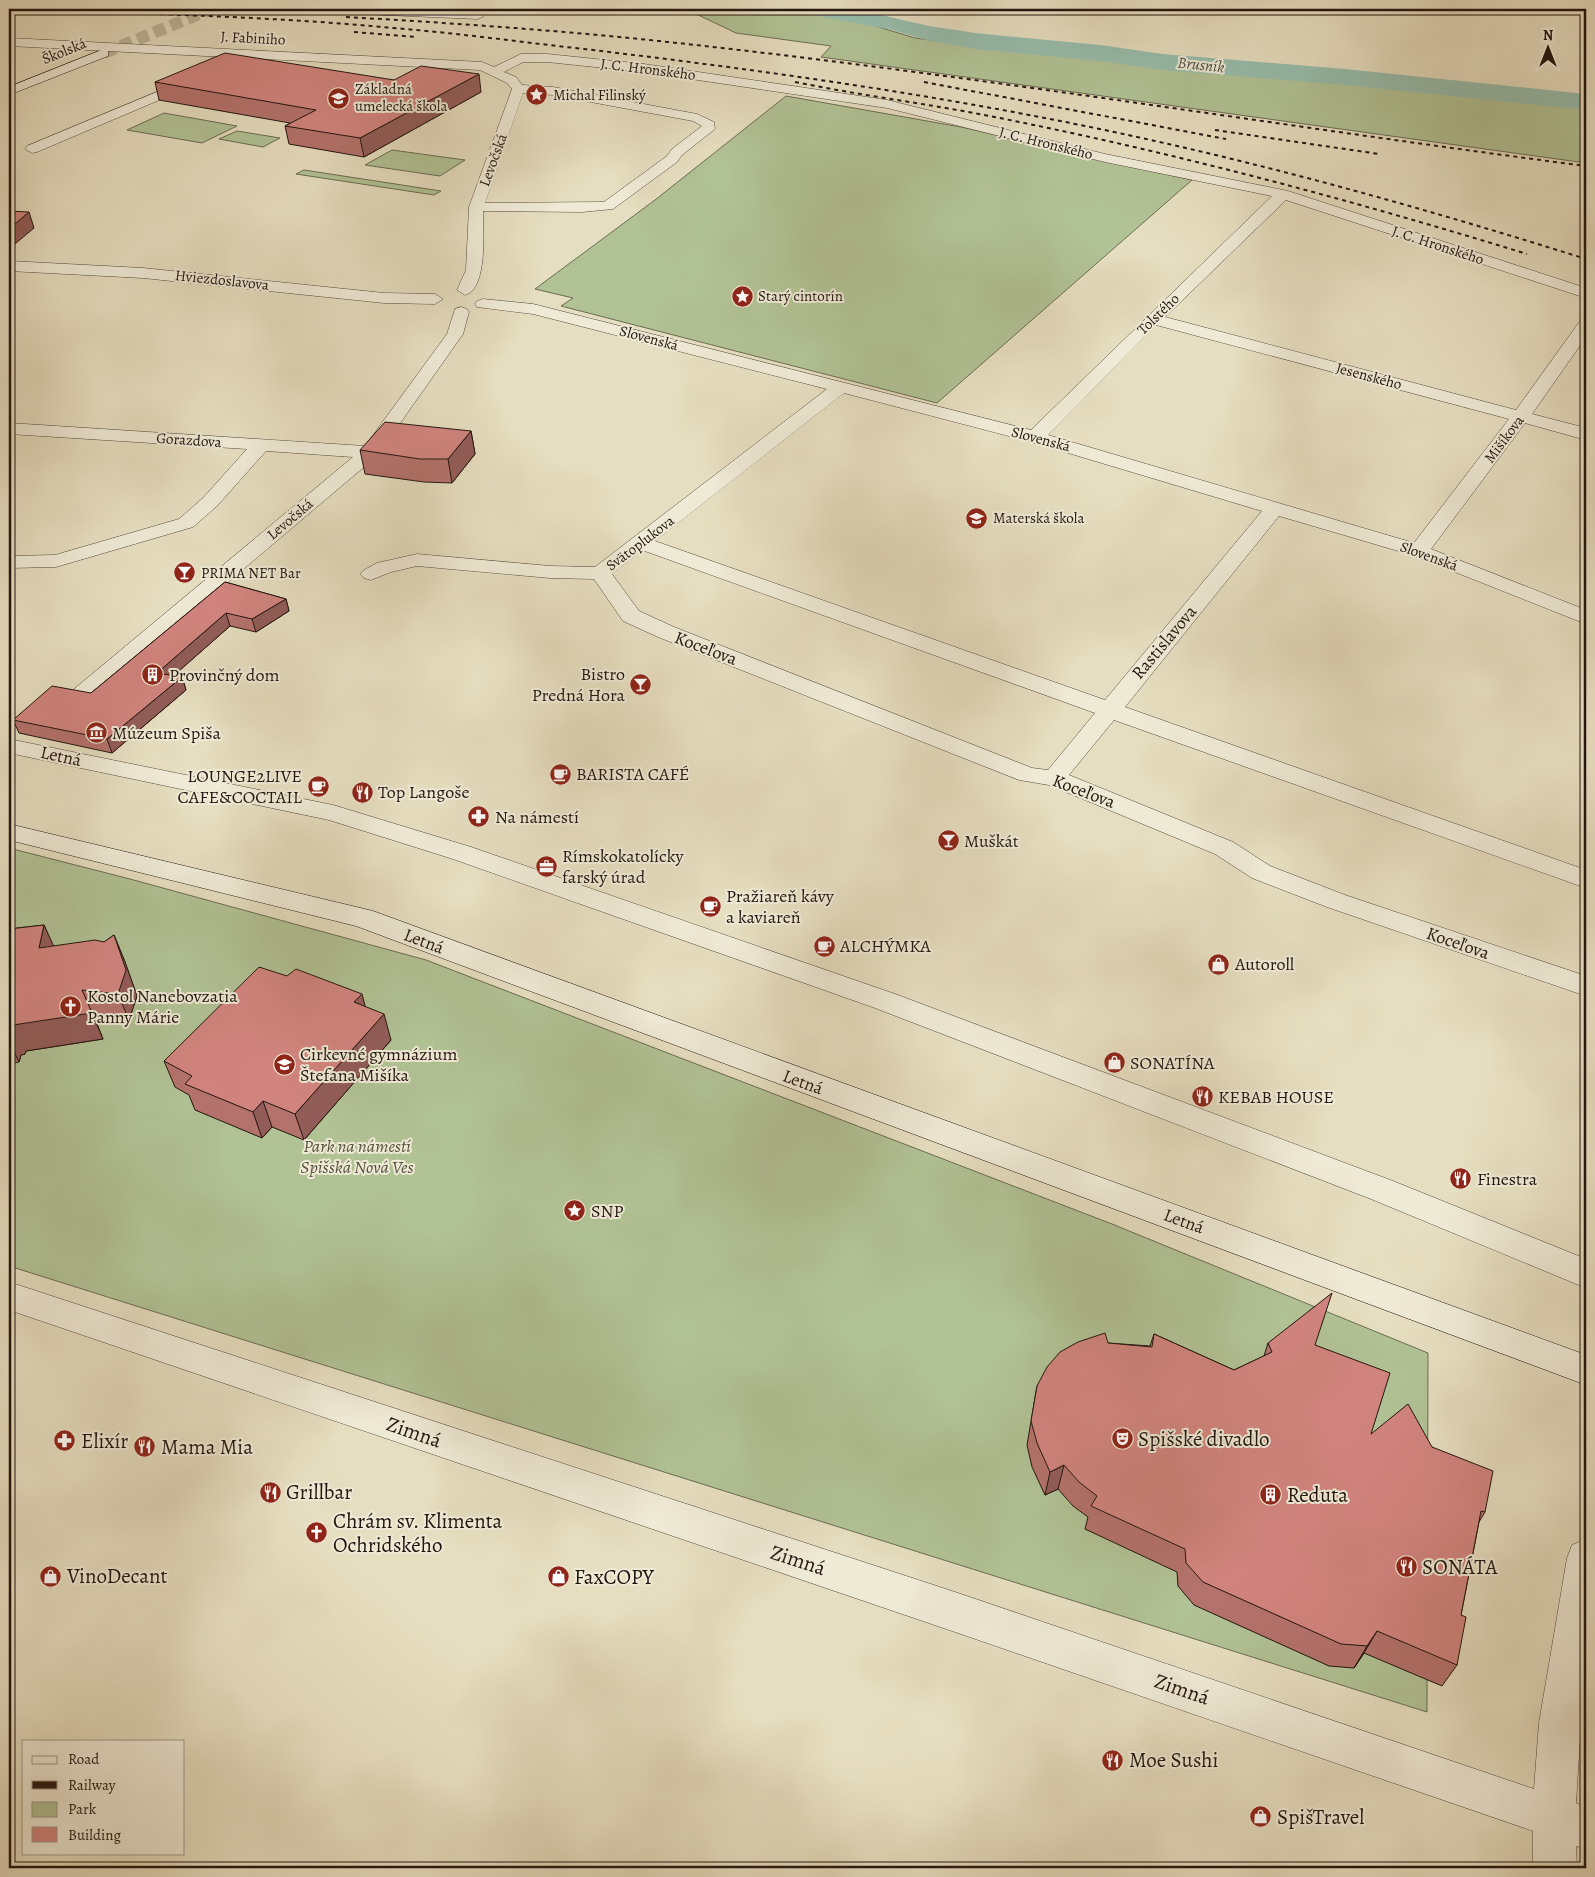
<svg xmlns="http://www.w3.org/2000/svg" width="1595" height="1877" viewBox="0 0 1595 1877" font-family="Alegreya,serif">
<rect width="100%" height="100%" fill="#e6dec0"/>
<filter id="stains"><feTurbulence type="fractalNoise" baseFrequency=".004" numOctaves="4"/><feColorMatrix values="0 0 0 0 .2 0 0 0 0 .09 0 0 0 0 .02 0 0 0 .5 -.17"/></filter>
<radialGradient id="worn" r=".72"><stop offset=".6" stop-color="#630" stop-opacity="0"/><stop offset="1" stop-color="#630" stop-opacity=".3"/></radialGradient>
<!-- green -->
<path fill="#b1c295" stroke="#6a6c52" d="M672 9H798L852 19 915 38 967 45 1133 63 1328 79 1586 109V163L821 57 831 46 736 33 694 13Z
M786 96 961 127 1192 180 937 403 561 306 573 298 535 289 655 200Z
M164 113 237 126 202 143 127 130Z
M237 131 280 138 263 147 219 139Z
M392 150 465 160 440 176 365 165Z
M304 170 441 191 434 195 296 174Z
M9 848 130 879 426 960 1112 1224 1428 1353 1427 1712 9 1266Z"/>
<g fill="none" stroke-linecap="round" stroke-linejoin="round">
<!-- river -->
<path fill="#97bdac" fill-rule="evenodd" d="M807 9H855L929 26 975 33 1100 45 1163 54 1345 69 1586 94V110L1345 85 1163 70 1100 61 975 49 926 40 892 30 819 16 811 14Z"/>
<!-- secondary-tunnel -->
<path stroke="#bfb69d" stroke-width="12" stroke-dasharray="12 6" stroke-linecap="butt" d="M104 53 212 9"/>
<defs>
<path id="street" d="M309 9H387L471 12 470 9H480L484 16 478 19 315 12Z
M9 38 482 62 494 67 521 54H547L644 64 887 100 1105 154 1288 191 1586 288V298L1286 200 1165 317 1516 410 1580 321 1586 320V337L1532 414 1586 428V440L1525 423 1431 549 1586 610V624L1412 555 1279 516 1125 707 1586 870V888L1114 720 1069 775 1233 842 1270 866 1345 895 1586 976V996L1327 907 1252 878 1215 854 1049 785 1019 780 658 637 623 621 594 579 550 578 417 566 391 572 371 580 364 578 360 574 364 570 377 563 417 554 550 566 595 567 827 389 533 314 477 307 475 304 477 301 483 299 533 304 1031 430 1272 196 1105 162 887 108 644 72 547 62H523L504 72 516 77 522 85 553 87 697 114 714 122 715 129 682 155 677 162 613 209 582 212 483 211C483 230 488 289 465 295L457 290 466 270 469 207 512 89 507 83 480 70 9 46ZM523 93 553 95 693 121 702 126 672 149 667 156 604 202 485 203ZM1156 325 1509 419 1414 543 1048 435ZM844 393 1028 441 1262 511 1105 700 655 541ZM642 550 1095 713 1048 770 1032 768 674 627 639 611 612 574Z
M193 77 199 81 197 84 37 152 32 153 25 149 27 146Z
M9 261 143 268 384 293 435 294 443 299 435 304 384 303 143 278 9 271Z
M461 307 467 309 469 312 463 334 377 456 90 699 82 701 74 699 70 694 74 689 353 457 266 451 217 506 193 527 56 567 9 568V556L55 555 179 519 203 498 247 449 9 434V423L365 446 447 334 455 309Z
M9 739 333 805 471 847 895 994 1393 1181 1586 1259V1288L1371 1199 875 1008 453 859 329 820 9 753Z
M9 1282 955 1592 1534 1789 1539 1723 1567 1558 1572 1545 1586 1539V1685L1581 1723 1576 1803 1586 1807V1849L1576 1846 1577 1868H1533V1831L955 1632 9 1310Z"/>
<path id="secondary" d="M104 49 108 50V56L9 95V87Z
M9 824 373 911 1586 1355V1385L356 926 9 840Z"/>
</defs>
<!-- street casing -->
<use href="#street" stroke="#53473b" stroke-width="1"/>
<!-- secondary casing -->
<use href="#secondary" stroke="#22150f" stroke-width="1"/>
<!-- street -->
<use href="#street" fill="#efead6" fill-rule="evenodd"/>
<!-- secondary -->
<use href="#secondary" fill="#efead6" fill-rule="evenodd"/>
<!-- rail -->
<path stroke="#22150f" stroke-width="2" stroke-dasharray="4 4" stroke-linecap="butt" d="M17 9C142 14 268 16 393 28 457 33 520 42 584 49 762 70 939 95 1114 132 1274 166 1430 210 1586 259
M346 17C450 23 555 30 659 41 969 74 1277 126 1586 166
M354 32 416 37
M795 82C854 94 914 102 974 113 1161 149 1345 198 1527 254
M924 82 1226 139
M1215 130 1379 154"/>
</g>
<!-- wall -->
<path fill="#b4726c" stroke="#22150f" d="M394 80 481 92 364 157 289 144 285 126 290 123 159 100 155 82Z
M471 431 475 454 452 483 424 482 365 474 360 450Z
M225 582 286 599 289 611 256 632 230 626 173 676 182 677 186 690 112 753 19 733 13 720 91 693Z
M44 925 53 946 104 942 114 935 125 962 137 996 129 1020 94 1016 103 1039 26 1051 25 1054 21 1055 19 1062 9 1064V929Z
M365 1006 391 1040 304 1140 272 1127 262 1138 195 1110 189 1095 175 1087 164 1061Z
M1154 1334 1234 1370 1264 1356 1268 1343 1315 1345 1371 1434 1432 1447 1485 1512 1479 1522 1461 1615 1457 1665 1442 1686 1364 1653 1354 1668 1329 1666 1194 1605 1178 1586 1177 1572 1085 1529 1088 1517 1073 1506 1058 1489 1045 1495 1032 1467 1027 1445 1037 1386 1108 1343 1150 1346Z"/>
<!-- shaded-wall -->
<path fill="#925c58" stroke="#22150f" d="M479 74 481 92 364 157 360 138Z
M29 212 34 228 9 249V229Z
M471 431 475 454 452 483 448 459Z
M286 599 289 611 256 632 252 619Z
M226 613 230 626 162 686 157 673Z
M182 677 186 690 112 753 107 739Z
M44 925 56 951 39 948Z
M114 935 125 962 137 996 129 1020 118 994Z
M82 990 103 1039 26 1051 25 1054 21 1055 19 1062 9 1042V1029L13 1025Z
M362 994 369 1021 354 1002Z
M384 1014 391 1040 304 1140 295 1114Z
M263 1101 272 1127 262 1138 253 1112Z
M1064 1465 1058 1489 1045 1495 1050 1472Z
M1377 1631 1364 1653 1354 1668 1367 1646Z"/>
<!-- building -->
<path fill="#d1847e" stroke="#22150f" d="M225 53 394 80 421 66 479 74 360 138 285 126 316 110 155 82Z
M9 211 29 212 9 229Z
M385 422 471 431 448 459H420L360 450Z
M225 582 286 599 252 619 226 613 157 673 182 677 107 739 13 720 52 686 91 693Z
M44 925 39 948 95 940 104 942 114 935 126 970 118 994 82 990 92 1013 13 1025V1028L9 1029V929Z
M259 967 287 976 296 969 362 994 354 1002 384 1014 295 1114 263 1101 253 1112 185 1084 192 1076 164 1061Z
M1332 1293 1315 1345 1390 1373 1371 1434 1408 1404 1432 1447 1493 1471 1485 1512 1481 1511 1461 1615 1466 1617 1457 1665 1377 1631 1367 1646 1341 1644 1203 1582 1186 1563 1185 1549 1091 1506 1097 1496 1079 1482 1064 1465 1050 1472 1037 1443 1031 1421 1037 1386 1047 1367 1060 1352 1078 1342 1105 1333 1108 1343 1152 1347 1154 1334 1234 1370 1272 1352 1268 1343Z"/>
<!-- icons -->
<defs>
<symbol id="sight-disc" viewBox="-11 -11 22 22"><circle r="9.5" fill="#8f2418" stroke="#efead6"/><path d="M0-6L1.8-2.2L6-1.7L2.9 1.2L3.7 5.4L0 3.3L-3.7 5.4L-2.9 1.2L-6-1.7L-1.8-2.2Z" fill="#fff"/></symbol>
<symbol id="school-disc" viewBox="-11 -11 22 22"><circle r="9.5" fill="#8f2418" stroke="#efead6"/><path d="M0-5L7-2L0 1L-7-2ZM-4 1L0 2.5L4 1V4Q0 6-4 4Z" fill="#fff"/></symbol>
<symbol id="bar-disc" viewBox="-11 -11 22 22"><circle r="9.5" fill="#8f2418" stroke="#efead6"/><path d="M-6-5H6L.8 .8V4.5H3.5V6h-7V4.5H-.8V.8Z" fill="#fff"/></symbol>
<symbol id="building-disc" viewBox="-11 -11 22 22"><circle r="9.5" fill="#8f2418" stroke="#efead6"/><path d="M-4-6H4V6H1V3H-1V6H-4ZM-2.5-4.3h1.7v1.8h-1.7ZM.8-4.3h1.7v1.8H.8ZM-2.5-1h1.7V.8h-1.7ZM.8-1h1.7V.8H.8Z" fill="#fff"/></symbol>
<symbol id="museum-disc" viewBox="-11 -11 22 22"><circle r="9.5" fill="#8f2418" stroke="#efead6"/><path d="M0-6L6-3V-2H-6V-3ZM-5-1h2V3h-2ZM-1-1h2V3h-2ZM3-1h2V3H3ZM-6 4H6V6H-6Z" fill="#fff"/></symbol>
<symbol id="cafe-disc" viewBox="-11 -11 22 22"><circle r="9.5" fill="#8f2418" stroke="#efead6"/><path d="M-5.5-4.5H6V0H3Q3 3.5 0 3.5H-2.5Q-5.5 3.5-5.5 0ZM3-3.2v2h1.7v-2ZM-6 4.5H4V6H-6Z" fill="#fff"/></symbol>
<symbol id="restaurant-disc" viewBox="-11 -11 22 22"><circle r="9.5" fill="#8f2418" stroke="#efead6"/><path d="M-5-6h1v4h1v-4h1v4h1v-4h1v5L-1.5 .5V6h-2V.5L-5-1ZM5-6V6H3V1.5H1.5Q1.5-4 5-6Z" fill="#fff"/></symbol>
<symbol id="pharmacy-disc" viewBox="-11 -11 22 22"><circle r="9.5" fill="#8f2418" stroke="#efead6"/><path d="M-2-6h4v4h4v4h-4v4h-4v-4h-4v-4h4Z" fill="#fff"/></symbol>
<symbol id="office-disc" viewBox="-11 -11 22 22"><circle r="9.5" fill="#8f2418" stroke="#efead6"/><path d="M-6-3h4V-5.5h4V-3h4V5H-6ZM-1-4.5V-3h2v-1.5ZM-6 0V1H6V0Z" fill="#fff"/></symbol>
<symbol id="shop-disc" viewBox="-11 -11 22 22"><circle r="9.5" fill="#8f2418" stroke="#efead6"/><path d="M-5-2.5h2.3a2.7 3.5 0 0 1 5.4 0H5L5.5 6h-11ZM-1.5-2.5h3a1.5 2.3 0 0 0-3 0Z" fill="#fff"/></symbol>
<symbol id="church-disc" viewBox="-11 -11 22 22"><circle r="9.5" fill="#8f2418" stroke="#efead6"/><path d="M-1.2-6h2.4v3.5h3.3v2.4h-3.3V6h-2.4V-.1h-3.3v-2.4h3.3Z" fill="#fff"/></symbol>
<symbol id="theatre-disc" viewBox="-11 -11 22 22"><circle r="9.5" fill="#8f2418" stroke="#efead6"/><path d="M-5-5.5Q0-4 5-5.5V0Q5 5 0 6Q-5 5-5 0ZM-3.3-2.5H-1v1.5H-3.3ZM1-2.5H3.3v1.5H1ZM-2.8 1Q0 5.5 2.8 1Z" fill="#fff"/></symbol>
</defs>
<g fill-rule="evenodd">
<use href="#sight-disc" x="524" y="82" width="25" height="25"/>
<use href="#school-disc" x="326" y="86" width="25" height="25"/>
<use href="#sight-disc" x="730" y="284" width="25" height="25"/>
<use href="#school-disc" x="964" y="506" width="25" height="25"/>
<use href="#bar-disc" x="172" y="560" width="25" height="25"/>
<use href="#building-disc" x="140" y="662" width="25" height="25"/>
<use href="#bar-disc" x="628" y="672" width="25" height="25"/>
<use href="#museum-disc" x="84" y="720" width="25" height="25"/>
<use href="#cafe-disc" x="548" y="762" width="25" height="25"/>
<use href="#cafe-disc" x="306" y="774" width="25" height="25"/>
<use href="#restaurant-disc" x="350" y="780" width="25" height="25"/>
<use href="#pharmacy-disc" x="466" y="804" width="25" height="25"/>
<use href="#bar-disc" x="936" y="828" width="25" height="25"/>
<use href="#office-disc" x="534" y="854" width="25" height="25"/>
<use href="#cafe-disc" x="698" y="894" width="25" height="25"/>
<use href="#cafe-disc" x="812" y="934" width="25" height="25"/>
<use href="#shop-disc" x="1206" y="952" width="25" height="25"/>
<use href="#church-disc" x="58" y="994" width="25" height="25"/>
<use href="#shop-disc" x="1102" y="1050" width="25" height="25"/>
<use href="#school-disc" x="272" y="1052" width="25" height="25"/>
<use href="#restaurant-disc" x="1190" y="1084" width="25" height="25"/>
<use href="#restaurant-disc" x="1448" y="1166" width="25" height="25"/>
<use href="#sight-disc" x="562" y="1198" width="25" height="25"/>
<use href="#theatre-disc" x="1110" y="1426" width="25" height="25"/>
<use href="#pharmacy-disc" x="52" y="1428" width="25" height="25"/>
<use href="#restaurant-disc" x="132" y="1434" width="25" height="25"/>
<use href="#restaurant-disc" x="258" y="1480" width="25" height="25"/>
<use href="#building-disc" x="1258" y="1482" width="25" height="25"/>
<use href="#church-disc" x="304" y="1520" width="25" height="25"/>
<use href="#restaurant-disc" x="1394" y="1554" width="25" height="25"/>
<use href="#shop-disc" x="38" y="1564" width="25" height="25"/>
<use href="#shop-disc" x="546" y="1564" width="25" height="25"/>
<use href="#restaurant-disc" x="1100" y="1748" width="25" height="25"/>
<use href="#shop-disc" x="1248" y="1804" width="25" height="25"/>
</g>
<g text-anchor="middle" stroke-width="4" stroke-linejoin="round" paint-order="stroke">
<!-- far-street labels -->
<g font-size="15" fill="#22150f" stroke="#efead6">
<text transform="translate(253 38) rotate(3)" y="5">J. Fabiniho</text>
<text transform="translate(64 51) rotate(-22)" y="5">Školská</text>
<text transform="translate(648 69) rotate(7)" y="5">J. C. Hronského</text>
<text transform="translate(1046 143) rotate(14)" y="5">J. C. Hronského</text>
<text transform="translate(493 160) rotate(-70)" y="5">Levočská</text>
<text transform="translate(1438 245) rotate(18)" y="5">J. C. Hronského</text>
<text transform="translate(222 280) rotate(6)" y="5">Hviezdoslavova</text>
<text transform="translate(1158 314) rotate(-44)" y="5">Tolstého</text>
<text transform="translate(649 338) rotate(15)" y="5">Slovenská</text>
<text transform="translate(1369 376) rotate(15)" y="5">Jesenského</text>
<text transform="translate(1041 439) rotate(15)" y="5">Slovenská</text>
<text transform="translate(1504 439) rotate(-53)" y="5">Mišíkova</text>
<text transform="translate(189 440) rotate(4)" y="5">Gorazdova</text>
<text transform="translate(290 519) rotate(-40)" y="5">Levočská</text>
<text transform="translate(640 543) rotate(-37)" y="5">Svätoplukova</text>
<text transform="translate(1429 556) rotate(20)" y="5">Slovenská</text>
</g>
<!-- far-poi labels -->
<g font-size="15" fill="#22150f" stroke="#efead6" text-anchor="start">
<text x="355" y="94">Základná<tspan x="355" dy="17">umelecká škola</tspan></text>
<text x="553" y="100">Michal Filinský</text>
<text x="758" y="301">Starý cintorín</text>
<text x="993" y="523">Materská škola</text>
<text x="201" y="578">PRIMA NET Bar</text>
</g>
<!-- far-water labels -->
<g font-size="16" font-style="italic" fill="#4b5046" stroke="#efead6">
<text transform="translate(1201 64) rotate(6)" y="6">Brusník</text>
</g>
<!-- street labels -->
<g font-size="18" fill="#22150f" stroke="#efead6">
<text transform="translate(1164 642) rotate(-50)" y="6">Rastislavova</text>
<text transform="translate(706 648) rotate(21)" y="6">Koceľova</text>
<text transform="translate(61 756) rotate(12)" y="6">Letná</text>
<text transform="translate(1084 791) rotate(21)" y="6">Koceľova</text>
<text transform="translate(424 941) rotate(21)" y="6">Letná</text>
<text transform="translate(1458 943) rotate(19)" y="6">Koceľova</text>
<text transform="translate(803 1082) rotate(20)" y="6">Letná</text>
<text transform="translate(1184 1221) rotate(20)" y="6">Letná</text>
</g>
<!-- poi labels -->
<g font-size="18" fill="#22150f" stroke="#efead6" text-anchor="start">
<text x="625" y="680" text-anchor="end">Bistro<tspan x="625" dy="21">Predná Hora</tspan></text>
<text x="169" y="681">Provinčný dom</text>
<text x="112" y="739">Múzeum Spiša</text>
<text x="576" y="780">BARISTA CAFÉ</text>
<text x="302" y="782" text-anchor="end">LOUNGE2LIVE<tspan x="302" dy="21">CAFE&amp;COCTAIL</tspan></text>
<text x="378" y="798">Top Langoše</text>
<text x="495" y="823">Na námestí</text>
<text x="964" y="847">Muškát</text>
<text x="562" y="862">Rímskokatolícky<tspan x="562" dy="21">farský úrad</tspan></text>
<text x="726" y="902">Pražiareň kávy<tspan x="726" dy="21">a kaviareň</tspan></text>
<text x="840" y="952">ALCHÝMKA</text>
<text x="1235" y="970">Autoroll</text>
<text x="87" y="1002">Kostol Nanebovzatia<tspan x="87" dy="21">Panny Márie</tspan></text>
<text x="300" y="1060">Cirkevné gymnázium<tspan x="300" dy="21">Štefana Mišíka</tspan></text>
<text x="1130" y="1069">SONATÍNA</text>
<text x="1218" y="1103">KEBAB HOUSE</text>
<text x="1477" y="1185">Finestra</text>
<text x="591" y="1217">SNP</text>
</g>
<!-- park labels -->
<g font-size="18" font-style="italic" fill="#54523e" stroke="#efead6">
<text x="357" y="1152">Park na námestí<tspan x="357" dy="21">Spišská Nová Ves</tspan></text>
</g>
<!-- near-street labels -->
<g font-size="21" fill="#22150f" stroke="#efead6">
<text transform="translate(414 1432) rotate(19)" y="7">Zimná</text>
<text transform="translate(798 1560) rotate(18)" y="7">Zimná</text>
<text transform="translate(1182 1689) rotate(19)" y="7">Zimná</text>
</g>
<!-- near-poi labels -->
<g font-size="21" fill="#22150f" stroke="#efead6" text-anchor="start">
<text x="1138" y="1446">Spišské divadlo</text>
<text x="81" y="1448">Elixír</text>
<text x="161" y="1454">Mama Mia</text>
<text x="286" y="1499">Grillbar</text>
<text x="1287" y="1502">Reduta</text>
<text x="333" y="1528">Chrám sv. Klimenta<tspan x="333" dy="24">Ochridského</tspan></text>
<text x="1422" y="1574">SONÁTA</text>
<text x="67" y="1583">VinoDecant</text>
<text x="574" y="1584">FaxCOPY</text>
<text x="1129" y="1767">Moe Sushi</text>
<text x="1277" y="1824">SpišTravel</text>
</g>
</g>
<!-- margin -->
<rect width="1595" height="1877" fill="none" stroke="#e6dec0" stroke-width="30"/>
<rect x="10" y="10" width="1575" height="1857" fill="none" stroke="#22150f" stroke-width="2.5"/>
<rect x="15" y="15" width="1565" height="1847" fill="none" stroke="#22150f"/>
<!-- legend -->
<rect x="22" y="1740" width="162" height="115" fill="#efead6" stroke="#9d9586"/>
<rect x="32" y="1756" width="25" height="8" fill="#efead6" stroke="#9d9586"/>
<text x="68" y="1764" font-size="15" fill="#22150f">Road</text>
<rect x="32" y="1781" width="25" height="8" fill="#22150f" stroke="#9d9586"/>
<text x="68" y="1790" font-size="15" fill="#22150f">Railway</text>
<rect x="32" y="1802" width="25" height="15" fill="#b1c295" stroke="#9d9586"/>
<text x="68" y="1814" font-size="15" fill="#22150f">Park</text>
<rect x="32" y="1827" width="25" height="15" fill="#d1847e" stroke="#9d9586"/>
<text x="68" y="1840" font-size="15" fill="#22150f">Building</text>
<!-- north arrow -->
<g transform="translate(1548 48)" stroke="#efead6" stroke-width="4" paint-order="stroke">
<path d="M0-4L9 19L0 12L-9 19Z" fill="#22150f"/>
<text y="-8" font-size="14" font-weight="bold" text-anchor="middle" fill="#22150f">N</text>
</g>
<rect width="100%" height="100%" filter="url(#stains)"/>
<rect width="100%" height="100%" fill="url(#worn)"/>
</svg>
